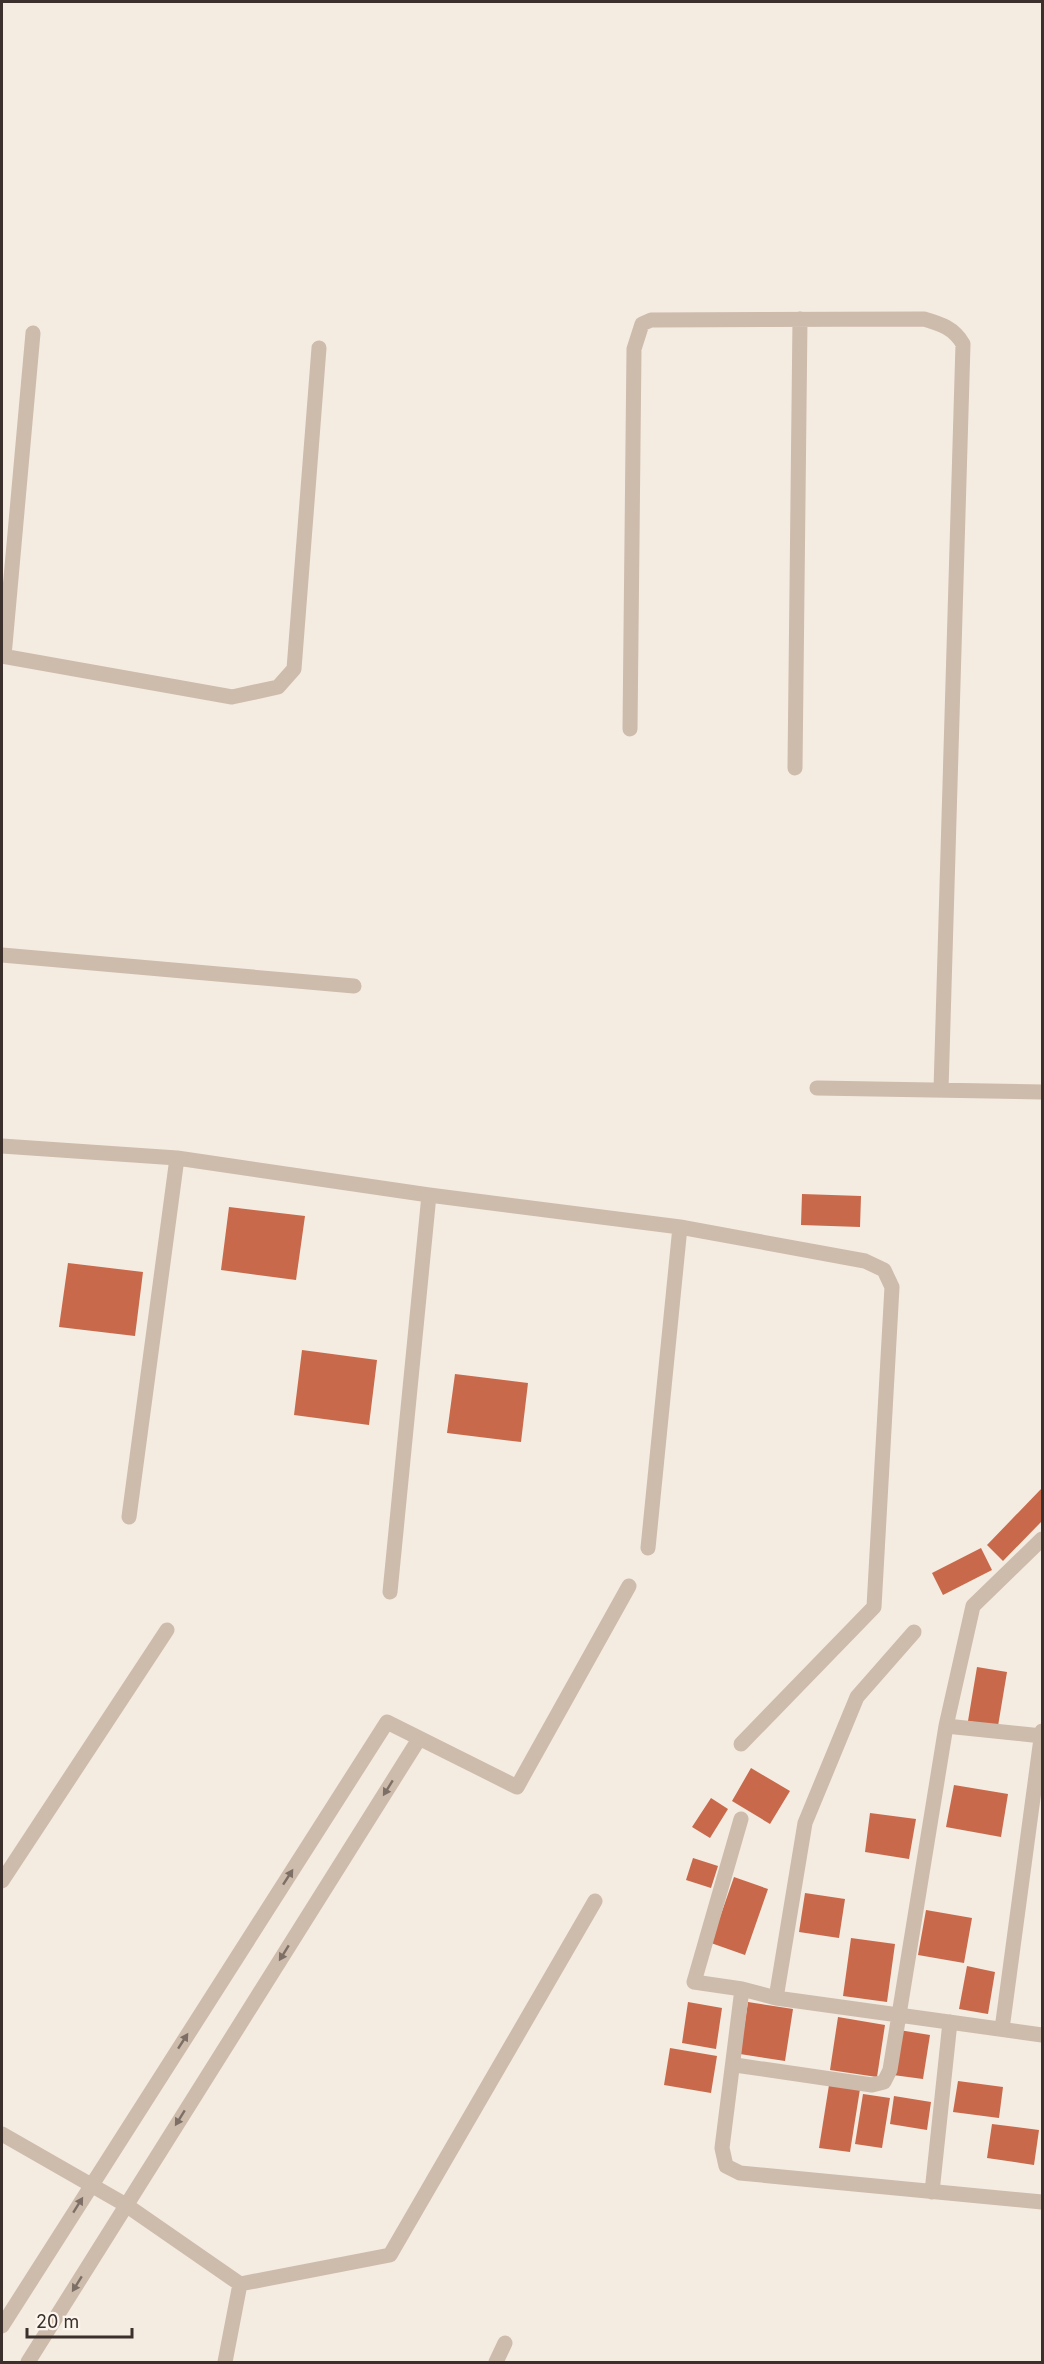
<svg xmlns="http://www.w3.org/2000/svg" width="1044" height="2364" viewBox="0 0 1044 2364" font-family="Inter,sans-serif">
<rect width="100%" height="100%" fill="#f4ebe1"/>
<!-- building -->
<path fill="#c8694b" d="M802 1194 861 1196 860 1227 801 1225Z
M229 1207 305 1216 296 1280 221 1270Z
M68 1263 143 1272 135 1336 59 1327Z
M302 1350 377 1360 369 1425 294 1415Z
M455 1374 528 1383 521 1442 447 1433Z
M1042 1488V1521L1003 1561 987 1545Z
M981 1548 992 1570 943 1595 932 1573Z
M977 1667 1007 1672 998 1726 968 1721Z
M751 1768 790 1791 770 1824 732 1801Z
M954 1785 1008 1794 1001 1837 946 1827Z
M711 1798 728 1809 710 1838 692 1827Z
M870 1813 916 1819 909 1859 865 1852Z
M693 1858 718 1866 711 1888 686 1880Z
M734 1877 768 1889 745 1955 711 1943Z
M805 1893 845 1899 839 1938 799 1932Z
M926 1910 972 1918 964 1963 918 1955Z
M851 1938 895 1944 887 2002 843 1996Z
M967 1966 995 1972 988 2014 959 2009Z
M688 2002 722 2008 716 2049 682 2043Z
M748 2002 793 2009 785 2061 740 2054Z
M838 2017 885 2025 877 2077 830 2070Z
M899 2030 930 2035 923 2079 893 2075Z
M670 2048 717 2056 711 2093 664 2085Z
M958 2081 1003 2087 999 2118 953 2112Z
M829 2085 860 2089 850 2152 819 2148Z
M863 2094 890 2098 882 2148 855 2144Z
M894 2096 931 2102 927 2130 890 2124Z
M992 2124 1039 2130 1034 2165 987 2158Z"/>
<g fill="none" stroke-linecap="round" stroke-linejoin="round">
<!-- street -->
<path stroke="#cdbbac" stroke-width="15" d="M2 656 232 697 278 687 294 669 319 348
M4 656 33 333
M630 729 634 349 642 324 651 320 924 319C941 324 954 328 963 344L941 1090
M795 768 800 319
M2 955 354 986
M817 1088 1042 1092
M2 1146 177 1158 429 1195 680 1227 865 1261 884 1270 892 1287 874 1607 741 1744
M129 1517 177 1158
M648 1548 680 1227
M390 1592 429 1195
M946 1726 1042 1736
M741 1819 694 1982 742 1989 776 1998 1042 2035
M2 1881 167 1630
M742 1989 722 2148 726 2166 740 2173 1042 2202
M776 1998 805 1823 857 1697 914 1632
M1002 2029 1042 1731
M735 2065 872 2085 884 2082 890 2070 946 1726 973 1606 1042 1539
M2 2134 126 2205 240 2284 225 2362
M932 2192 950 2022
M240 2284 390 2255 595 1901
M2 2326 387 1722 517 1787 629 1586
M28 2362 419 1739
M496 2362 505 2343"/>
</g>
<!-- one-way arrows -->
<defs><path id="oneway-solid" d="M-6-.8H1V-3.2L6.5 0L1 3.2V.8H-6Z" transform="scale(1.5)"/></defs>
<g fill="#7d6f65">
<use href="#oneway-solid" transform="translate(388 1788) rotate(122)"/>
<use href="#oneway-solid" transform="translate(288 1877) rotate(-57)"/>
<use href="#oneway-solid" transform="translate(284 1953) rotate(122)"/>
<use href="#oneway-solid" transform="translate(183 2041) rotate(-57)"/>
<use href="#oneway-solid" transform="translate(180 2118) rotate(122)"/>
<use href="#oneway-solid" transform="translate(78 2205) rotate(-58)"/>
<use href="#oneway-solid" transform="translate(77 2284) rotate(122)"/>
</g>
<!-- border -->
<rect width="1044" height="2364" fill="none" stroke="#3b302b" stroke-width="6"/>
<!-- scale -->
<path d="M27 2328v9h105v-9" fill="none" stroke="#3b302b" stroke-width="3"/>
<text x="36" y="2328" font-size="18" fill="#3b302b" stroke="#fbf5ee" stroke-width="4.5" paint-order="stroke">20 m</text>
</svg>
